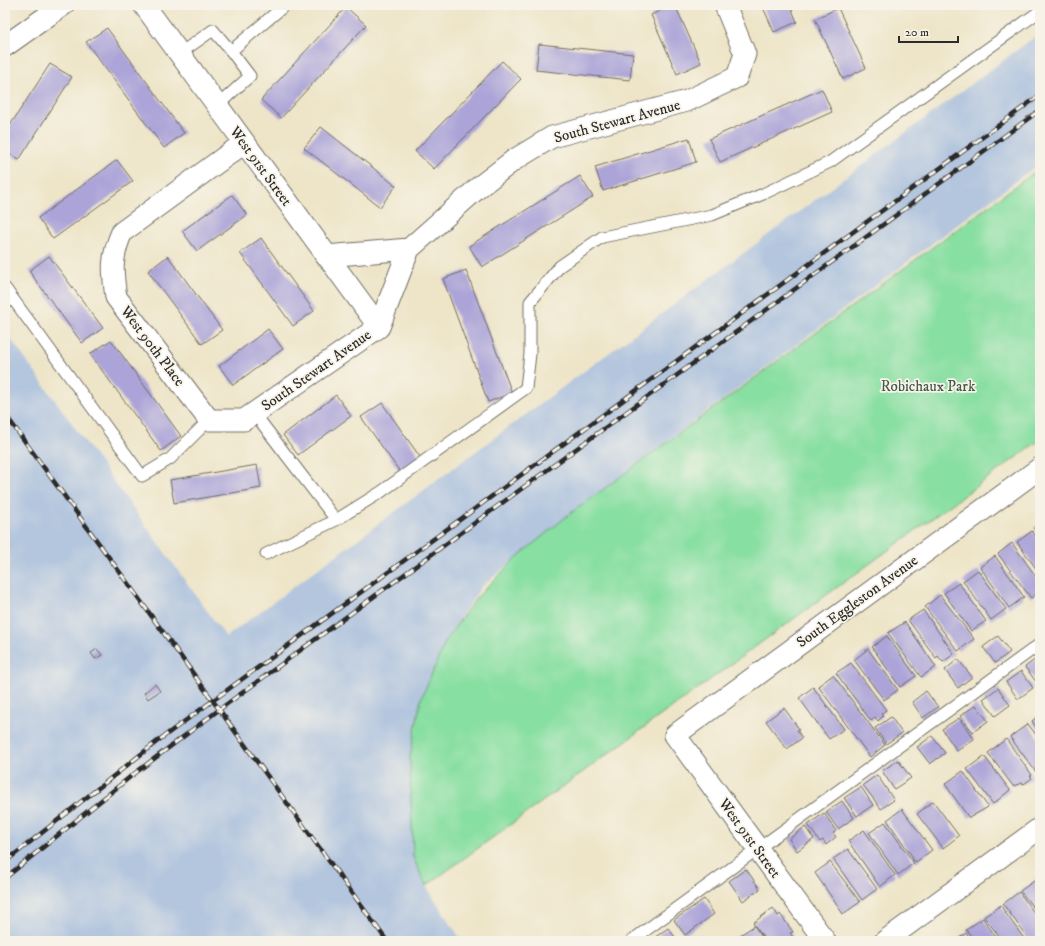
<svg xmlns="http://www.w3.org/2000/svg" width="1045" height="946" viewBox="0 0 1045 946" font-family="'IM FELL DW Pica',serif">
<rect width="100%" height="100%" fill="#f7f3e8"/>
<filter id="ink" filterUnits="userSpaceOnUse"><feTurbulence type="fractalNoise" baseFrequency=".025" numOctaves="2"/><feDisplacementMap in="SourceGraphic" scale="8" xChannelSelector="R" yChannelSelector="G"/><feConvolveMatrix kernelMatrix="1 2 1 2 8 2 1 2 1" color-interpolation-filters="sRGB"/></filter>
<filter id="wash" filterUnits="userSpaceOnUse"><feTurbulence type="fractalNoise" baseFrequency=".012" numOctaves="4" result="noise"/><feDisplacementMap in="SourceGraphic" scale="16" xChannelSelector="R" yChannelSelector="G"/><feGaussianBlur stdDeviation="0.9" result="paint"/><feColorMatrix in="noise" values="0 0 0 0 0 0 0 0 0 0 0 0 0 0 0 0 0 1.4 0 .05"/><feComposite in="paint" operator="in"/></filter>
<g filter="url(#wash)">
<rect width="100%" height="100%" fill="#eee5c8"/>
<!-- industrial -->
<path fill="#b4c6de" d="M1040 33V163L567 516 481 587 447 638 421 699 410 757 413 857 426 886 462 941H5V331L226 637Z"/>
<!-- green -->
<path fill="#88dfa2" stroke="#5a8566" d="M1040 168V440L426 886 413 857 411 797 410 757 421 699 447 638 477 597 516 558 567 516Z"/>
<g id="blocks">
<!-- building -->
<path fill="#aca4d8" d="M672 5H675L701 63 677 74 651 15Z
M762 5H790L797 22 774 32Z
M346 7 366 25 281 118 261 100Z
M838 8 866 68 843 79 815 19Z
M107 28 184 133 164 148 86 42Z
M539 44 633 54 630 80 536 70Z
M502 61 521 79 434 169 415 151Z
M50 64 72 77 19 160 5 151V133Z
M822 89 832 112 720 162 709 139Z
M321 127 396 186 380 207 304 148Z
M689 138 696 162 603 191 595 167Z
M117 160 133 181 53 239 38 218Z
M580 176 593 197 482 267 469 246Z
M232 195 247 215 197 251 182 231Z
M261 238 314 311 293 326 240 253Z
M49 256 103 328 82 343 29 271Z
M168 256 222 330 202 344 148 271Z
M466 270 512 393 488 402 443 279Z
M268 329 283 349 233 385 219 366Z
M111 340 181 436 161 451 90 354Z
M336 395 351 416 298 455 283 435Z
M382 403 420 457 400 472 361 417Z
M257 465 261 488 174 503 170 480Z
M1040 523V535L1034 528Z
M1032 531 1040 542V574L1017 542Z
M1012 543 1040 582V591L1031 598 998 554Z
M995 556 1024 597 1009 608 980 567Z
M978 570 1006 609 991 620 963 581Z
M959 583 986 621 971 631 944 593Z
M940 595 974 639 958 651 925 607Z
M923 610 954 654 943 662 938 656 936 658 908 620Z
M905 622 936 667 921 677 888 633Z
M887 636 916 676 900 687 872 647Z
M998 636 1010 652 995 663 983 647Z
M97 649 102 655 95 659 91 653Z
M868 649 898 690 884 700 854 660Z
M1040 656V681L1037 683 1025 667Z
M958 659 972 677 958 688 945 670Z
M851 663 886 710 881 714 883 716 878 721 875 717 871 721 836 673Z
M1021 671 1033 688 1018 699 1006 682Z
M833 675 885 745 870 757 818 686Z
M155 684 160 691 148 699 144 693Z
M813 687 844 729 829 739 799 698Z
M998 688 1010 705 995 716 983 699Z
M926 691 938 707 923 718 912 702Z
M976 705 988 721 973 732 960 716Z
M784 708 799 729 797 730 802 738 787 749 766 721Z
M1040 715V733L1032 721Z
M891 717 902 733 886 744 875 728Z
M959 718 974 739 957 751 942 729Z
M1028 724 1040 740V769L1036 772 1010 737Z
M932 736 945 753 930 764 917 747Z
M1006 739 1032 775 1030 776 1032 778 1024 784 1022 783 1013 786 988 753Z
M984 756 1010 790 993 804 967 769Z
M898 760 911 778 894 789 882 771Z
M963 771 988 807 969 818 945 784Z
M877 775 894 800 881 809 863 785Z
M861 787 873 805 857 816 844 798Z
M842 801 854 818 838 829 826 812Z
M933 801 959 836 943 848 917 814Z
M902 809 932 850 916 862 887 820Z
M824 813 836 831 833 833 836 837 826 845 823 840 820 842 808 825Z
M885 822 914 863 898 875 869 833Z
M805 827 814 839 797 851 789 839Z
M864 830 895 875 880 887 848 841Z
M848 849 877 889 862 900 833 859Z
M830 862 860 902 843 914 815 873Z
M746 869 760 889 743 901 729 881Z
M1037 879 1040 883V916L1020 891Z
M1019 892 1040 921V939L1038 941H1030L1003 904Z
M704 899 714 914 685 935 674 920Z
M1001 905 1004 911 1026 941H1003L984 917Z
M773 908 778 916 780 914 793 932 790 933 796 941H766L753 923Z
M983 918 986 923 999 941H976L966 930Z
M754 926 765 941H740L737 937Z
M668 928 678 941H656L654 938Z
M966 933 971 941H955Z"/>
</g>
</g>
<g filter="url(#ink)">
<use href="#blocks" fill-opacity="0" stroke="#6f6c62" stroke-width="1"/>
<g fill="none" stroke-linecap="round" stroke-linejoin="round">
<defs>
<path id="lane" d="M179 54 213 30 231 51
M217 106 250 76 231 51 285 5
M5 288 142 476 170 459 209 420
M254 413 336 520
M266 554 336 520 381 492 526 388 530 354V302L560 266 602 237 712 215 763 194 830 162 1040 11
M631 941 1040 644"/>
<path id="street" d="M144 5 379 327
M5 46 63 5
M244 143 122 232C111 257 112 270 116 297L209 420H244L379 327 409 249 479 187 514 160 552 137 687 101 737 77 745 54 725 5
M326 256 409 249
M825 941 675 735 1040 468
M885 941 1040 828"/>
</defs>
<!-- lane casing -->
<use href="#lane" stroke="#6f6c62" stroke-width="13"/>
<!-- street casing -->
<use href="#street" stroke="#6f6c62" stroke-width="23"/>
<!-- lane -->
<use href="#lane" stroke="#fff" stroke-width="11"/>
<!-- street -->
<use href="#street" stroke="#fff" stroke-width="21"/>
<defs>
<path id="rail" d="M5 414 387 941
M5 862 159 740 1040 95
M5 878 130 777 220 709 1040 110"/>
</defs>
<!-- rail casing -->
<use href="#rail" stroke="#2b2b2b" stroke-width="4.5"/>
<!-- rail -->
<use href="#rail" stroke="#f7f3e8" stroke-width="3" stroke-dasharray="9" stroke-linecap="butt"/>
</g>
</g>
<g text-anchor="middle" stroke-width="3.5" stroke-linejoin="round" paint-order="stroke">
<!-- street labels -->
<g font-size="15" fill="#2b2b2b" stroke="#f7f3e8">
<text transform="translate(617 121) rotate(-15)" y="5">South Stewart Avenue</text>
<text transform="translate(261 166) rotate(54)" y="5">West 91st Street</text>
<text transform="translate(153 346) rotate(53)" y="5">West 90th Place</text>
<text transform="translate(316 370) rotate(-35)" y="5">South Stewart Avenue</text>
<text transform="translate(857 601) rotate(-36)" y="5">South Eggleston Avenue</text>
<text transform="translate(750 838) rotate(54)" y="5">West 91st Street</text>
</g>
<!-- park labels -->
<g font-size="15" fill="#425849" stroke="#f7f3e8">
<text x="928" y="391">Robichaux Park</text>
</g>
</g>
<!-- margin -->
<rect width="1045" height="946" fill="none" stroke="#f7f3e8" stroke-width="20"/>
<!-- scale -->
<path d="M899 36v6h59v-6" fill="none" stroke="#2b2b2b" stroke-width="2"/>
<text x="905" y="36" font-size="12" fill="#2b2b2b" stroke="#f7f3e8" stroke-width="3" paint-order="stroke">20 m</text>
</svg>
